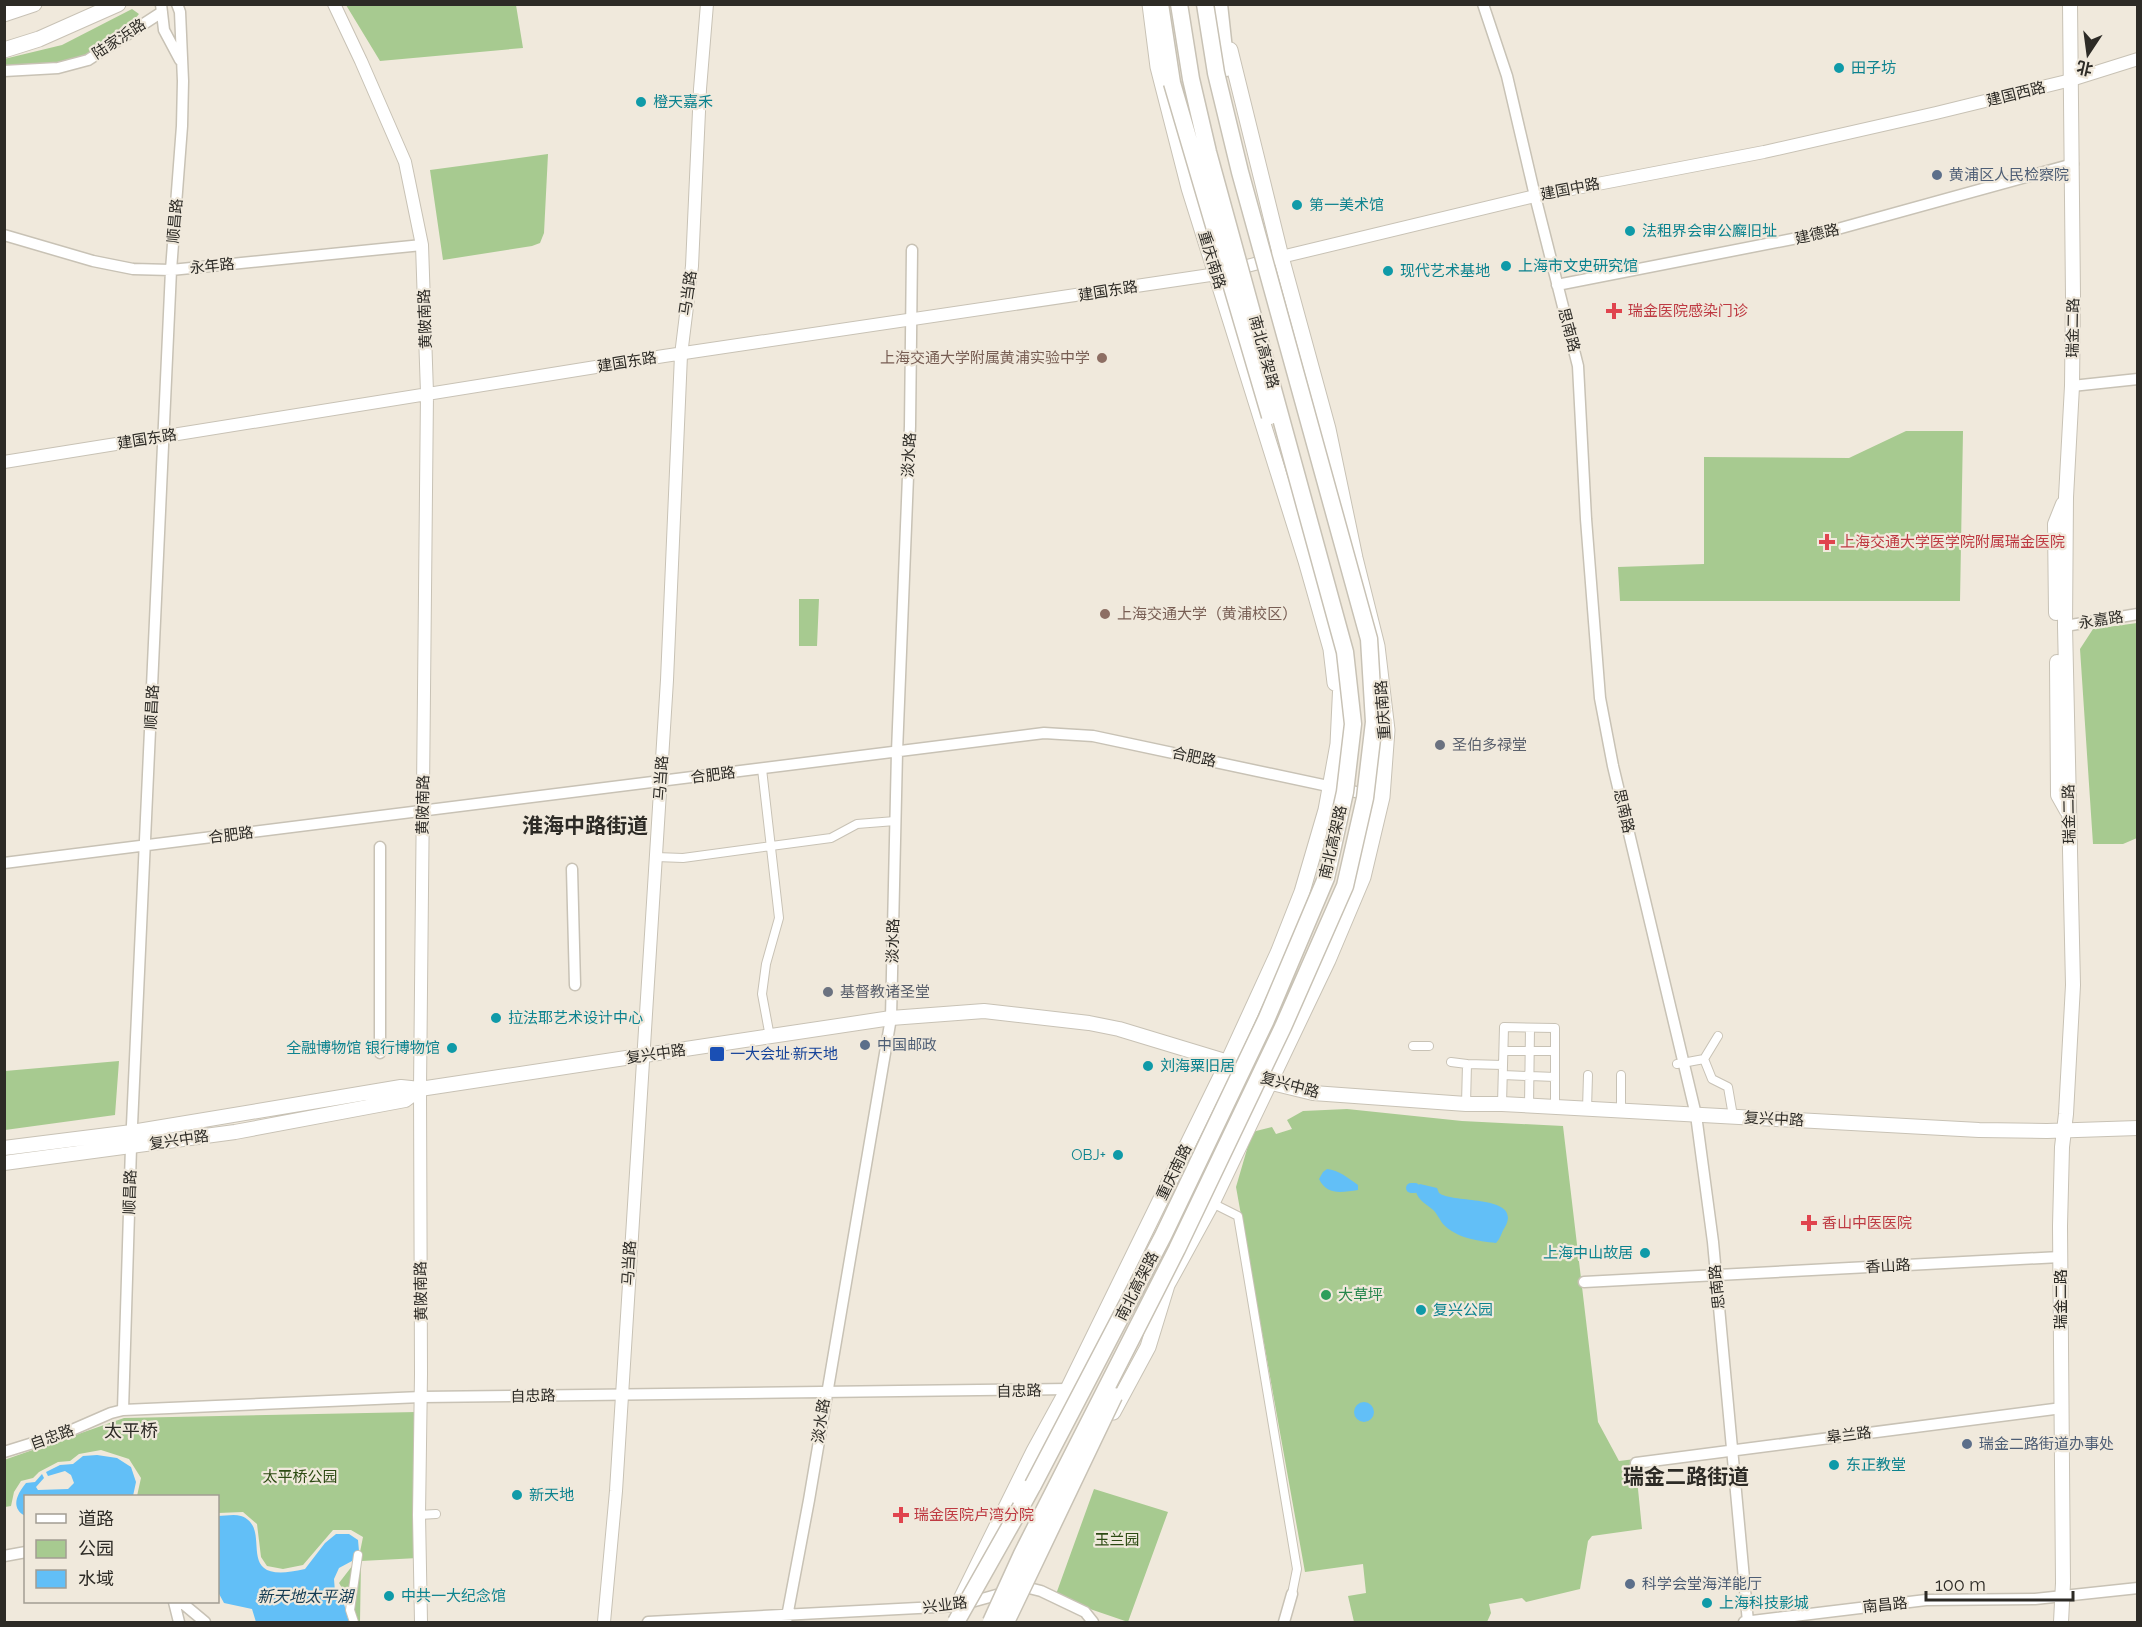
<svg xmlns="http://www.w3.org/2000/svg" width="2142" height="1627" viewBox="0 0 2142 1627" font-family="Raleway,'Noto Sans SC',sans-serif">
<rect width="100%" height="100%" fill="#f0e9dc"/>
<!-- green -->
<path fill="#a7ca90" d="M346 5H516L523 48 380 61Z
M132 9 139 14C119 38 88 59 56 65 40 67 21 66 5 67L4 59 62 45Z
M548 154 544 233 540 243 532 246 443 260 430 170Z
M1906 431H1963L1960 601H1620L1618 567 1704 564V457L1849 458Z
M799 599H819L817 646H799Z
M2137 623V838L2123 844H2093L2080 649 2093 629Z
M119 1061 115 1115 5 1130V1071Z
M1347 1109 1462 1121 1563 1126 1598 1422 1619 1461 1635 1459 1642 1529 1592 1536 1588 1541 1580 1589 1526 1602 1522 1598 1489 1604 1491 1613 1487 1622H1354L1348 1596 1366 1593 1363 1564 1305 1572 1236 1187 1252 1132 1272 1127 1276 1134 1292 1129 1287 1120 1303 1111Z
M417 1412 418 1558 361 1561 360 1622H356L348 1598 339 1583 359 1557 363 1537 351 1530H333L303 1565 283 1569 267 1566 261 1557 257 1524 243 1512 218 1513V1496H137L141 1478 129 1459 101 1450 79 1454 70 1461 58 1462 39 1472 33 1478 21 1481 14 1492 11 1506 5 1507 4 1460 124 1418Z
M1094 1489 1168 1512 1128 1622 1055 1597Z"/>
<!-- water -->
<path fill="#62bff7" d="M1327 1169C1339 1170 1348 1178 1358 1185V1190C1342 1192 1327 1196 1319 1179L1323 1172Z
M1420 1184 1437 1188 1439 1193C1453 1204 1523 1194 1505 1227 1501 1233 1501 1238 1496 1243 1478 1241 1456 1238 1443 1224 1439 1219 1437 1213 1432 1209 1423 1202 1417 1199 1415 1188Z
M1354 1412a10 10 0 1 1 20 0a10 10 0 1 1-20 0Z
M97 1455 117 1458 131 1467 136 1482 133 1496H26L25 1516C10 1508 17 1494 26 1483L35 1482 42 1474 44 1478 36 1487 38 1490 68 1489 74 1483 71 1475 65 1471 48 1476 46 1472 60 1465 73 1464 83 1456Z
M218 1516C225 1516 234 1514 241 1516 276 1528 228 1587 305 1569L325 1543 336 1534H349L358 1540 359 1551 352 1561 339 1568 334 1579 335 1592 344 1604 349 1622H256L252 1609 224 1603 218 1592Z"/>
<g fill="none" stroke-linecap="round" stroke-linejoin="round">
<!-- canal -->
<path stroke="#62bff7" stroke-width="10" d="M1411 1188H1415"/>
<defs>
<path id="pedestrian" d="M762 769 779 918 766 964 762 994 770 1037
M656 857 683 858 831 838 857 824 895 821
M1718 1036 1704 1059 1712 1079 1728 1087 1733 1116
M1413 1046H1429
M1504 1051H1555
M1451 1062 1467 1064 1466 1104
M1467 1064 1503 1065
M1677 1064 1704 1059
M1503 1075 1555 1077
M1621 1075V1111
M1502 1104 1504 1027 1555 1028V1107
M1529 1106 1530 1028
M1587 1109 1588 1075
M1212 1203 1238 1216 1297 1569 1292 1594
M419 1515 436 1514
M354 1622 350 1610 358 1555"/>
<path id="minor" d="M161 4 164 30 180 60
M1483 4 1507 76 1535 196 1578 366 1586 519 1600 698 1613 766 1696 1115 1713 1242 1748 1622
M4 71 58 68 88 60 162 12
M4 235 93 261 133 269 171 270 422 245
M1557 285 1823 233 2073 164
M2072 386 2138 379
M2065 626 2138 614
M4 863 1044 733 1093 736 1370 795
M572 869 575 985
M380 1053V847
M1584 1282 2060 1257
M123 1410 131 1147 171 270 182 126 183 81 180 12 177 4
M4 1452 65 1433 111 1413 123 1410 421 1397 1068 1389
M1636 1463 2062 1408
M4 1556 26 1552
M174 1602 179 1622
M181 1602 205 1622
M648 1622 957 1606 1025 1587 1041 1591 1085 1612 1093 1622
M786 1622 809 1500 891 1018 897 752 910 426 912 250
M1284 1622 1292 1594
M1744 1622 1926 1600 2035 1599 2138 1588"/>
<path id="tertiary" d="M334 4 361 61 405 162 422 245 427 393 420 1089 421 1374 419 1515 421 1622
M4 462 664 356 1217 274 1281 257 1535 196 1764 152 1936 113 2071 80 2138 59
M604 1622 616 1491 667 680 681 355 692 266 700 89 707 4"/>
<path id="secondary" d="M2056 613 2055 524 2063 504
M2057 662 2058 795 2067 811
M4 1148 132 1132 401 1087 420 1089 891 1018 984 1011 1089 1023 1119 1029 1228 1062 1268 1082 1313 1093 1466 1104H1502L1979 1130 2047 1131 2138 1128
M4 1163 235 1132 405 1100 420 1089
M2061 1622 2063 1583 2060 1226 2062 1147 2066 1114 2073 985 2065 626 2066 497 2072 386 2073 297 2070 4"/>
<path id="primary" d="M1150 4 1158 67 1189 188 1306 561 1331 649 1335 683
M4 14 34 4
M4 50 39 39 118 4
M1113 1412 1148 1347 1167 1285 1212 1203 1328 960 1363 877 1382 797 1387 730 1377 646 1355 558 1328 429 1281 257 1230 50
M962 1597 1034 1451 1068 1389 1228 1062 1278 953 1302 892 1326 810 1338 744 1341 681 1340 672"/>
<path id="trunk" d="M1160 4 1172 83
M1219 4 1226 68
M1021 1507 1033 1485"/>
</defs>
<!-- pedestrian casing -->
<use href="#pedestrian" stroke="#c8c2b5" stroke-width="10"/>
<!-- minor casing -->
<use href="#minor" stroke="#c8c2b5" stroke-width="13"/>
<!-- tertiary casing -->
<use href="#tertiary" stroke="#c8c2b5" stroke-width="14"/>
<!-- secondary casing -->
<use href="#secondary" stroke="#c8c2b5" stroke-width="16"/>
<!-- primary casing -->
<use href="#primary" stroke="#c8c2b5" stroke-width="17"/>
<!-- trunk casing -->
<use href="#trunk" stroke="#c8c2b5" stroke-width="19"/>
<!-- pedestrian -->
<use href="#pedestrian" stroke="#fff" stroke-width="8"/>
<!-- minor -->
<use href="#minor" stroke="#fff" stroke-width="10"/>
<!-- tertiary -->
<use href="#tertiary" stroke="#fff" stroke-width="12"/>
<!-- secondary -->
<use href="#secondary" stroke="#fff" stroke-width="14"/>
<!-- primary -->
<use href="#primary" stroke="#fff" stroke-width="15"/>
<!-- trunk -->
<use href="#trunk" stroke="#fff" stroke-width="16"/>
<defs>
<path id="trunk-bridge" d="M1172 83 1270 416
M1033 1485 1163 1236 1266 1020 1326 878 1345 792 1353 724 1345 652 1208 152 1191 79 1179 4
M956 1622 1021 1507
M991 1622 1022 1554 1177 1249 1283 1027 1345 886 1365 798 1374 722 1369 639 1240 172 1216 73 1205 4
M1006 1622 1114 1396"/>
</defs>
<!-- trunk-bridge casing -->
<use href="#trunk-bridge" stroke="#c8c2b5" stroke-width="19" stroke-linecap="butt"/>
<!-- trunk-bridge -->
<use href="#trunk-bridge" stroke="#fff" stroke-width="16"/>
</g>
<!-- markers -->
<g fill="#0f9aa8" stroke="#f0e9dc" stroke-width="2">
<circle cx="1839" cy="68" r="6"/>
<circle cx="641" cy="102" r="6"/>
<circle cx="1297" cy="205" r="6"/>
<circle cx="1630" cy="231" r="6"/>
<circle cx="1506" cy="266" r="6"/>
<circle cx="1388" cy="271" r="6"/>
<circle cx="496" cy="1018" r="6"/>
<circle cx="452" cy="1048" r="6"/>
<circle cx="1148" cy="1066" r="6"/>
<circle cx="1118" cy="1155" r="6"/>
<circle cx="1645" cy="1253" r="6"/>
<circle cx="1421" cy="1310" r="6"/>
<circle cx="1834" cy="1465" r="6"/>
<circle cx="517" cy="1495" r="6"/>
<circle cx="389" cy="1596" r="6"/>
<circle cx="1707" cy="1603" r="6"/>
</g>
<g fill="#5c6f8a" stroke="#f0e9dc" stroke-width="2">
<circle cx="1937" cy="175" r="6"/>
<circle cx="865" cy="1045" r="6"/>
<circle cx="1967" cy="1444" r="6"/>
<circle cx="1630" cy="1584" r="6"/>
</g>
<g fill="#e0444e" stroke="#f0e9dc" stroke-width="2">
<path d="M1611 302h6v6h6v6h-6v6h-6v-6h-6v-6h6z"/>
<path d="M1824 533h6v6h6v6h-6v6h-6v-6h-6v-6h6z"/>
<path d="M1806 1214h6v6h6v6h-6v6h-6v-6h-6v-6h6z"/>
<path d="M898 1506h6v6h6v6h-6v6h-6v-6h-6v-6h6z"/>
</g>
<g fill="#8d6e63" stroke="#f0e9dc" stroke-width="2">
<circle cx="1102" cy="358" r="6"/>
<circle cx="1105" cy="614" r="6"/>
</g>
<g fill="#6b7280" stroke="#f0e9dc" stroke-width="2">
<circle cx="1440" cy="745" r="6"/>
<circle cx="828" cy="992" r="6"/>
</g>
<rect fill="#1a4fb4" stroke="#f0e9dc" stroke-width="2" x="709" y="1046" width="16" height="16" rx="3"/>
<circle fill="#2e9e5b" stroke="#f0e9dc" stroke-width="2" cx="1326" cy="1295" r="6"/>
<g text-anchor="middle" stroke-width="4.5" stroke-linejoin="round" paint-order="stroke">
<!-- street labels -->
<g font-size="15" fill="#2d2b26" stroke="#f0e9dc">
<text transform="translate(119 39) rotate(-33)" y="5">陆家浜路</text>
<text transform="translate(2016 94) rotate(-14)" y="5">建国西路</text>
<text transform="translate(1570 189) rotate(-11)" y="5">建国中路</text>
<text transform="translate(175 221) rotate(-85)" y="5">顺昌路</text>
<text transform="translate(1817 234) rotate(-13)" y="5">建德路</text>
<text transform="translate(1212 260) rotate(73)" y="5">重庆南路</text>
<text transform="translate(212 266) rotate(-6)" y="5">永年路</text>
<text transform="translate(1108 291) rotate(-9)" y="5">建国东路</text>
<text transform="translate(688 293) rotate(-82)" y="5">马当路</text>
<text transform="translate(425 319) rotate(-92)" y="5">黄陂南路</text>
<text transform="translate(2073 328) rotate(-89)" y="5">瑞金二路</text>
<text transform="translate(1569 330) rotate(75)" y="5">思南路</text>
<text transform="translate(1264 352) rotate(75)" y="5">南北高架路</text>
<text transform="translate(627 362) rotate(-9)" y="5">建国东路</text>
<text transform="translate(147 439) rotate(-9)" y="5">建国东路</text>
<text transform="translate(909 455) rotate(-87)" y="5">淡水路</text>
<text transform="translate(2101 620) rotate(-9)" y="5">永嘉路</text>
<text transform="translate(152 707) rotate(-87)" y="5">顺昌路</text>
<text transform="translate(1383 710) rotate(-94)" y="5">重庆南路</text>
<text transform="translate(1194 757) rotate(12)" y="5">合肥路</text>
<text transform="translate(713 775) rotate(-7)" y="5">合肥路</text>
<text transform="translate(661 778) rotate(-86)" y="5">马当路</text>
<text transform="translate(423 805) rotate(-89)" y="5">黄陂南路</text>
<text transform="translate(1624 811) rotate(77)" y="5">思南路</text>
<text transform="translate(2069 814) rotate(-91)" y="5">瑞金二路</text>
<text transform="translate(231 835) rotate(-7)" y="5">合肥路</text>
<text transform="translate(1333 842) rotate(-77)" y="5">南北高架路</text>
<text transform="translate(893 941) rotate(-89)" y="5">淡水路</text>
<text transform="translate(656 1054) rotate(-8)" y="5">复兴中路</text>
<text transform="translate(1290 1085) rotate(15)" y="5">复兴中路</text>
<text transform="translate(1774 1119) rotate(3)" y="5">复兴中路</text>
<text transform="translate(179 1140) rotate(-8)" y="5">复兴中路</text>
<text transform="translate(1174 1172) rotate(-64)" y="5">重庆南路</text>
<text transform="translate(130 1192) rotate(-88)" y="5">顺昌路</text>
<text transform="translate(629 1263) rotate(-87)" y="5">马当路</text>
<text transform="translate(1888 1266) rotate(-3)" y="5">香山路</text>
<text transform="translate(1137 1286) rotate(-63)" y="5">南北高架路</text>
<text transform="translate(1717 1287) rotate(-96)" y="5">思南路</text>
<text transform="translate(421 1291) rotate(-91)" y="5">黄陂南路</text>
<text transform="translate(2061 1299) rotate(-90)" y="5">瑞金二路</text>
<text transform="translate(1019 1391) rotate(-1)" y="5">自忠路</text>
<text transform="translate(533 1396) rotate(-1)" y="5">自忠路</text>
<text transform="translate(821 1421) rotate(-81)" y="5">淡水路</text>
<text transform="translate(1849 1435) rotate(-7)" y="5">皋兰路</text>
<text transform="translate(52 1437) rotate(-20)" y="5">自忠路</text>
<text transform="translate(945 1605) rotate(-7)" y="5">兴业路</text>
<text transform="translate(1885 1605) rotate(-6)" y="5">南昌路</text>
</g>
<!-- culture labels -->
<g font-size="15" fill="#0d838f" stroke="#f0e9dc" text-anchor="start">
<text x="1851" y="73">田子坊</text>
<text x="653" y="107">橙天嘉禾</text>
<text x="1309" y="210">第一美术馆</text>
<text x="1642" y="236">法租界会审公廨旧址</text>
<text x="1518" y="271">上海市文史研究馆</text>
<text x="1400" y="276">现代艺术基地</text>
<text x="508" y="1023">拉法耶艺术设计中心</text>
<text x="440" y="1053" text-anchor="end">全融博物馆 银行博物馆</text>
<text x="1160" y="1071">刘海粟旧居</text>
<text x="1106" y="1160" text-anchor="end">OBJ+</text>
<text x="1633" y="1258" text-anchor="end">上海中山故居</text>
<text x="1433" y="1315">复兴公园</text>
<text x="1846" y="1470">东正教堂</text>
<text x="529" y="1500">新天地</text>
<text x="401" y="1601">中共一大纪念馆</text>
<text x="1719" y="1608">上海科技影城</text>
</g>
<!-- service labels -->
<g font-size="15" fill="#4e5e75" stroke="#f0e9dc" text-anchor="start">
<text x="1949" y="180">黄浦区人民检察院</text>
<text x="877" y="1050">中国邮政</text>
<text x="1979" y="1449">瑞金二路街道办事处</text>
<text x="1642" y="1589">科学会堂海洋能厅</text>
</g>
<!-- health labels -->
<g font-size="15" fill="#be3a42" stroke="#f0e9dc" text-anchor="start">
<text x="1628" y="316">瑞金医院感染门诊</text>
<text x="1840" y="547">上海交通大学医学院附属瑞金医院</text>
<text x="1822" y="1228">香山中医医院</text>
<text x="914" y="1520">瑞金医院卢湾分院</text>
</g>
<!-- education labels -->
<g font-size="15" fill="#785e54" stroke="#f0e9dc" text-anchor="end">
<text x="1090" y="363">上海交通大学附属黄浦实验中学</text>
<text x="1117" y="619" text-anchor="start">上海交通大学（黄浦校区）</text>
</g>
<!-- worship labels -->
<g font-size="15" fill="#5b616d" stroke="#f0e9dc" text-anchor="start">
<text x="1452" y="750">圣伯多禄堂</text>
<text x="840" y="997">基督教诸圣堂</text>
</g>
<!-- transit labels -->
<g font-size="15" fill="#164399" stroke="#f0e9dc" text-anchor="start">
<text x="730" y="1059">一大会址·新天地</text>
</g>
<!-- leisure labels -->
<g font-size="15" fill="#27864d" stroke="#f0e9dc" text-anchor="start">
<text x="1338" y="1300">大草坪</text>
</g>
<!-- park labels -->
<g font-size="15" fill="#2c4a12" stroke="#f0e9dc">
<text x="300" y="1482">太平桥公园</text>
<text x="1117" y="1545">玉兰园</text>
</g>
<!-- water labels -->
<g font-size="16" font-style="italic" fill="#153c53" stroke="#f0e9dc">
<text x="305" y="1602">新天地太平湖</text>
</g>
<!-- quarter labels -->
<g font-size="18" fill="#2d2b26" stroke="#f0e9dc">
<text x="131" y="1437">太平桥</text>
</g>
<!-- district labels -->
<g font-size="21" font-weight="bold" fill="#2d2b26" stroke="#f0e9dc">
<text x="585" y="833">淮海中路街道</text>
<text x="1686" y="1484">瑞金二路街道</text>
</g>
</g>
<!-- border -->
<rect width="2142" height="1627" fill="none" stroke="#2d2b26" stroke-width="12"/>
<!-- legend -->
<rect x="24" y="1495" width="195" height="108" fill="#f0e9dc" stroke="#a29d93" stroke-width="1.5"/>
<rect x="36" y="1514" width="30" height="9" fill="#ffffff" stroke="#a29d93" stroke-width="1.5"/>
<text x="78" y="1525" font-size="18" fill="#2d2b26">道路</text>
<rect x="36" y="1540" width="30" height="18" fill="#a7ca90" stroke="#a29d93" stroke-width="1.5"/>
<text x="78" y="1555" font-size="18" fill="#2d2b26">公园</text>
<rect x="36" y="1570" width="30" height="18" fill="#62bff7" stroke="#a29d93" stroke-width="1.5"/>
<text x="78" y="1585" font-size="18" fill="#2d2b26">水域</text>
<!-- north arrow -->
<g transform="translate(2088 54) rotate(193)" stroke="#f0e9dc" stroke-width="4.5" paint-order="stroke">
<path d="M0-4.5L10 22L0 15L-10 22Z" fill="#2d2b26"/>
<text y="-9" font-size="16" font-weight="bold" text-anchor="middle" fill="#2d2b26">北</text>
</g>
<!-- scale -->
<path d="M1926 1591v9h147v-9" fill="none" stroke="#2d2b26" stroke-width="3"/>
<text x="1935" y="1591" font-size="18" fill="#2d2b26" stroke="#f0e9dc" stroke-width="4.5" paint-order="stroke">100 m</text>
</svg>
